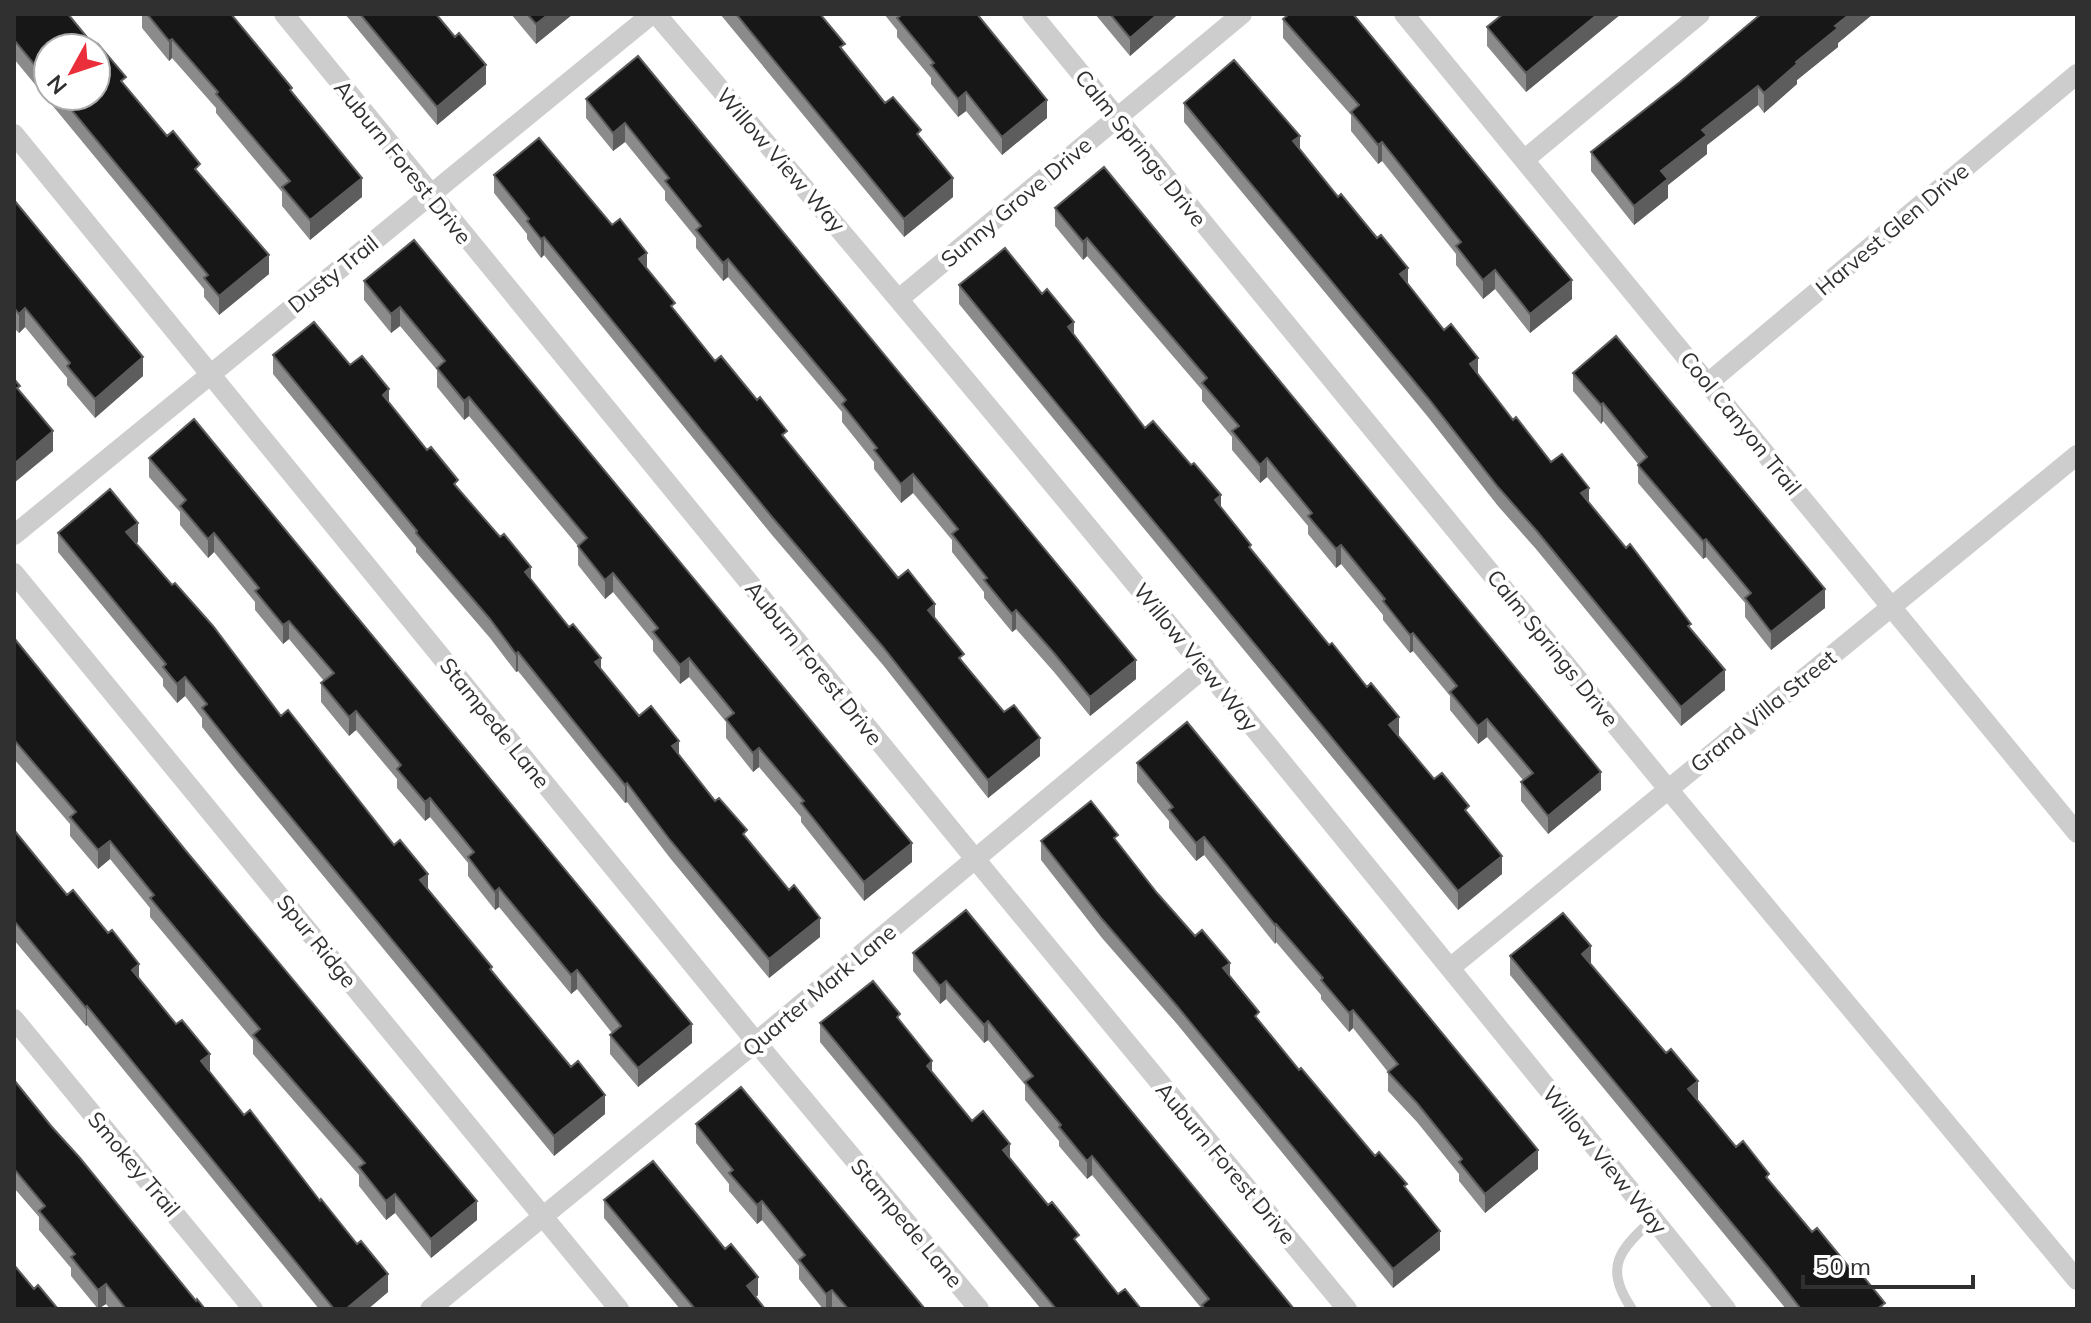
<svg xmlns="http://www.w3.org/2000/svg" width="2091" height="1323" viewBox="0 0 2091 1323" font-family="Mulish,sans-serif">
<rect width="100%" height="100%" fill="#fff"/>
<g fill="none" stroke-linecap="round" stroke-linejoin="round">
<!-- lane -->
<path stroke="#cdcdcd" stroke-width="10" d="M1632 1309C1602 1266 1621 1249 1653 1219"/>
<!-- street -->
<path stroke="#cdcdcd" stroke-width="20" d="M284 14 976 860 1347 1309
M656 14C1021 439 1374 873 1726 1309
M1032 14 1668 789 2077 1280
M1404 14 2077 833
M14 134 756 1042 979 1309
M1524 160 1700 14
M900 298 1242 14
M1708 383 2077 74
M14 535 652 14
M14 573 619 1309
M1450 968 2077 455
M14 1019 253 1309
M430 1309 756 1042 1205 667"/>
</g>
<!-- wall -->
<path fill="#8b8b8b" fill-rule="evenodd" d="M14 14 126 87 200 175 269 274 219 315 204 297V289L14 59ZM48 48 96 96H48Z
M142 14H231L292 92 362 197 310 240 282 206V192L216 113V108L172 58 169 61 142 28Z
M345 14H436L486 84 437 125Z
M511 14H573L536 44Z
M720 14H820L845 53 885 103 921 139 953 197 904 237Z
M884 14H977L1047 118 1002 155 966 111 958 117 931 84V78L897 37V30Z
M1095 14H1176V16L1130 56Z
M1503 14H1621L1526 92 1487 46V27Z
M1761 14H1873L1838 43V47L1797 80V84L1764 113 1758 105 1707 145V154L1668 185V198L1634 225 1591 171V152L1680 82Z
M1283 19 1572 299 1530 333 1495 289 1483 299 1456 265V254L1382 161 1378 164 1351 131V115L1283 38Z
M638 56 1136 679 1090 716 1054 672 1016 629 1012 632 984 598V592L952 552V540L913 493 901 503 874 469V462L842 422V412L728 277 723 281 696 248V238L665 200V191L625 142 613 151 586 118V99Z
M1184 103 1300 150 1408 284 1513 420 1589 502 1691 630 1725 690 1681 726 1536 549 1498 506 1428 417 1184 122Z
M1104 167 1601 790 1548 834 1521 801V782L1523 780 1487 737 1478 744 1450 710V696L1413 651 1410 653 1383 620V615L1341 564 1336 568 1308 534V526L1267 477 1260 483 1232 450V437L1202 401V390L1087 256 1083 260 1055 226V208Z
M494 175 647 268 675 311 715 361 787 440 898 578 935 619 964 663 1040 756 988 798 883 665 772 535 544 255 541 258 527 239V234L494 193Z
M14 200 143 376 95 418 67 385V378L25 327 19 333 14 328Z
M414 240 912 862 864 901 801 822V817L759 767 753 772 726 738V722L689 677 680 684 653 651V641L613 592 605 599 578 565V546L469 416 464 420 437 387V370L400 326 391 333 364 300V281Z
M959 285 1042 294 1145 428 1221 508 1251 550 1398 736 1434 779 1469 816 1502 874 1458 910 959 304Z
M273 355 350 365 389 403 639 716 679 755 747 839 820 937 769 978 670 858 627 802 625 803 518 671 516 672 490 638 416 552V548L273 374Z
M1573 373 1825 608 1771 650 1745 617V603L1706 557 1703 559 1638 483V464L1603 421 1601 424 1573 391Z
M149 458 692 1043 638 1087 610 1054V1035L612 1033 577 989 571 994 499 907 495 910 468 876V863L430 817 425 821 397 788V779L356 730 349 736 321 702V683L324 681 289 639 283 644 255 610V602L214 552 208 558 180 525V512L149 477Z
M58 533 138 542 135 544 428 889 605 1114 554 1156 237 771 202 727V718L185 696 177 703 163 686V679L58 552Z
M14 638 477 1220 431 1258 395 1213 386 1220 359 1186V1175L253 1054V1040L150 917V908L110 859 98 869 70 836V824L14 759Z
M1137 763 1538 1169 1485 1213 1459 1181V1174L1417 1122 1388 1091V1072L1353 1028 1349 1032 1321 999V995L1276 942 1275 944 1204 855 1196 861 1169 828V821L1137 782Z
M14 830 67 895 139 978 210 1072 388 1292 368 1309H319L87 1025 86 1026 14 940Z
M1041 841 1118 842 1157 893 1230 976 1259 1022 1299 1070 1375 1156 1407 1190 1440 1250 1393 1288 1177 1024 1102 938 1041 860Z
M966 910 1294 1309H1202L1092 1175 1087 1179 1059 1146V1141L1025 1100V1085L988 1040 984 1043 946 999 940 1004 913 971V953Z
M1510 956 1591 964 1698 1100 1736 1147 1769 1181 1812 1232 1885 1309H1786L1510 975Z
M900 1022 932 1073 972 1121 1010 1159 1118 1294 1141 1309H1041L820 1042V1023Z
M14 1080 196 1301 205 1309H110L106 1304 98 1309 71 1276V1268L39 1230V1217L14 1188Z
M696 1124 925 1309H823L799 1279V1266L762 1220 757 1224 729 1191V1184L696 1143Z
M604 1200 758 1295 756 1297 765 1309H680L604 1218Z"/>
<!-- shaded-wall -->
<path fill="#5d5d5d" d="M549 14H573L536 44V24Z
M1158 14H1176V16L1130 56V38Z
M1598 14H1621L1526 92V73Z
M1850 14H1873L1838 43V47L1797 80V84L1764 113V93L1796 62Z
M172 39V58L169 61V41Z
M486 65V84L437 125V107Z
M1758 86V105L1707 145V154L1668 185V198L1634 225V206L1661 171 1702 130Z
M966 92V111L958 117V99Z
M1047 100V118L1002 155V137Z
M625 123V142L613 151V133Z
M1300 136V155L1293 141Z
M1382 142V161L1378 164V145Z
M362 178V197L310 240V220Z
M953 178V197L904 237V219Z
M544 237V255L541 258V239Z
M1087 238V256L1083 260V242Z
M647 253V271L639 259Z
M269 255V274L219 315V296Z
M728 259V277L723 281V263Z
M1408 268V287L1400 274Z
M1495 270V289L1483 299V280Z
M1572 280V299L1530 333V314Z
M400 307V326L391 333V314Z
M25 308V327L19 333V314Z
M1074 322V341L1068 327Z
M143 357V376L95 418V399Z
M1478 358V377L1470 364Z
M389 389V408L383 395Z
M469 397V416L464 420V401Z
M1603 403V421L1601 424V405Z
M53 431V451L14 483V464Z
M1267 458V477L1260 483V465Z
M913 474V493L901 503V484Z
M1589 488V507L1581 493Z
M1221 495V514L1215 500Z
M138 523V542L126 552V532Z
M214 533V552L208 558V539Z
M1706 539V557L1703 559V541Z
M1341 545V564L1336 568V549Z
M531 567V586L525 572Z
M613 573V592L605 599V580Z
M1825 589V608L1771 650V632Z
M935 604V622L928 610Z
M1016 610V629L1012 632V614Z
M289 621V639L283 644V625Z
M1413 633V651L1410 653V635Z
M518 652V671L516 672V654Z
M601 658V676L595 662Z
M689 658V677L680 684V665Z
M1136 660V679L1090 716V697Z
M1725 670V690L1681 726V707Z
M185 677V696L177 703V684Z
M356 711V730L349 736V717Z
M1399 717V736L1389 744V725Z
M1487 719V737L1478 744V726Z
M1040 738V756L988 798V780Z
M679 741V760L672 746Z
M759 748V767L753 772V753Z
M1601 772V790L1548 834V816Z
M627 783V802L625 803V785Z
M430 798V817L425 821V802Z
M1204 837V855L1196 861V843Z
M110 841V859L98 869V850Z
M912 843V862L864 901V882Z
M1502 856V874L1458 910V891Z
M428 874V893L420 880Z
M499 888V907L495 910V892Z
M820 918V937L769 978V959Z
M1276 924V942L1275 944V925Z
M1591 946V965L1582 954Z
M1230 963V982L1223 968Z
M139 964V983L132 970Z
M577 970V989L571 994V975Z
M946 981V999L940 1004V986Z
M87 1006V1025L86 1026V1008Z
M1353 1010V1028L1349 1032V1013Z
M988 1021V1040L984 1043V1025Z
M692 1024V1043L638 1087V1068Z
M210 1054V1072L201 1061Z
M932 1061V1081L927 1066Z
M1698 1081V1100L1688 1089Z
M605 1095V1114L554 1156V1136Z
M1010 1144V1163L1003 1150Z
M1538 1150V1169L1485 1213V1194Z
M1092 1156V1175L1087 1179V1161Z
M395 1194V1213L386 1220V1201Z
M477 1201V1220L431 1258V1239Z
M762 1201V1220L757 1224V1205Z
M1440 1231V1250L1393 1288V1269Z
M388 1274V1292L368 1309H346Z
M758 1277V1295L747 1305V1286Z
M106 1284V1304L98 1309V1290Z
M832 1290V1308L826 1309V1294Z"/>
<!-- building -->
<path fill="#171717" stroke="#5d5d5d" stroke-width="2" d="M14 14H68L95 47 98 44 126 77 121 81 167 136 173 131 200 164 195 169 269 255 219 296 204 278 208 275 60 96H96V48H48V81L14 40Z
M147 14H231L292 88 290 90 362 178 310 220 282 187 290 181 216 94 218 92 172 39 169 41Z
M360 14H436L455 37 459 33 486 65 437 107Z
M527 14H549L536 24Z
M736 14H820L845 44 840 47 885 103 893 97 921 130 917 134 953 178 904 219Z
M899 14H977L1047 100 1002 137 966 92 958 99 931 65 934 63 897 18 900 16Z
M1110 14H1158L1130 38Z
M1289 14H1353L1572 280 1530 314 1495 270 1483 280 1456 246 1461 242 1382 142 1378 145 1351 112 1359 105 1283 19Z
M1503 14H1598L1526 73 1487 27Z
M1761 14H1850L1835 26 1838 28 1796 62 1797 64 1764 93 1758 86 1702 130 1707 135 1661 171 1668 179 1634 206 1591 152 1680 82Z
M638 56 1136 660 1090 697 1054 653 1016 610 1012 614 984 580 987 578 952 534 958 529 913 474 901 484 874 450 877 448 842 404 846 400 728 259 723 263 696 230 701 226 665 181 669 178 625 123 613 133 586 99Z
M1234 60 1300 136 1293 141 1338 197 1341 194 1377 238 1381 235 1408 268 1400 274 1444 330 1451 324 1478 358 1470 364 1513 420 1516 417 1551 462 1562 454 1589 488 1581 493 1626 548 1630 544 1691 624 1688 626 1725 670 1681 707 1536 530 1498 487 1428 398 1184 103Z
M539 138 612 225 620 219 647 253 639 259 675 303 671 306 715 361 721 356 757 400 760 397 787 431 782 435 898 578 908 570 935 604 928 610 964 654 959 658 1004 712 1014 705 1040 738 988 780 883 647 772 517 544 237 541 239 527 221 529 219 494 175Z
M1104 167 1601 772 1548 816 1521 782 1533 773 1487 719 1478 726 1450 692 1457 686 1413 633 1410 635 1383 601 1385 599 1341 545 1336 549 1308 516 1312 513 1267 458 1260 465 1232 431 1239 426 1202 383 1207 378 1087 238 1083 242 1055 208Z
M14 200 143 357 95 399 67 366 70 363 25 308 19 314 14 308Z
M414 240 912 843 864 882 801 803 804 801 759 748 753 753 726 719 734 713 689 658 680 665 653 632 658 628 613 573 605 580 578 546 587 538 469 397 464 401 437 368 445 361 400 307 391 314 364 281Z
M1005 248 1042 294 1047 289 1074 322 1068 327 1145 428 1153 421 1191 465 1194 463 1221 495 1215 500 1251 545 1249 547 1329 645 1332 643 1367 687 1371 683 1399 717 1389 725 1434 779 1442 773 1469 806 1465 810 1502 856 1458 891 959 285Z
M314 322 350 365 362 356 389 389 383 395 427 450 431 447 458 480 454 484 500 537 504 534 531 567 525 572 569 627 573 624 601 658 595 662 639 716 651 706 679 741 672 746 715 801 719 798 747 830 743 834 789 890 794 885 820 918 769 959 670 840 627 783 625 785 518 652 516 654 490 619 416 533 417 531 273 355Z
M1616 336 1825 589 1771 632 1745 598 1751 593 1706 539 1703 541 1638 465 1647 457 1603 403 1601 405 1573 373Z
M14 379 20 386 17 388 53 431 14 464Z
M194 419 692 1024 638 1068 610 1035 621 1026 577 970 571 975 499 888 495 892 468 857 474 852 430 798 425 802 397 769 401 765 356 711 349 717 321 683 334 673 289 621 283 625 255 591 259 588 214 533 208 539 180 506 186 500 149 458Z
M110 489 138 523 126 532 172 585 175 583 213 626 281 716 288 710 394 845 400 840 428 874 420 880 492 967 490 969 571 1067 578 1061 605 1095 554 1136 237 752 202 708 207 704 185 677 177 684 163 667 166 664 58 533Z
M14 638 186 851 477 1201 431 1239 395 1194 386 1201 359 1167 365 1163 253 1035 260 1029 150 898 154 895 110 841 98 850 70 817 76 812 14 740Z
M1187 722 1538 1150 1485 1194 1459 1162 1462 1159 1417 1103 1388 1072 1398 1064 1353 1010 1349 1013 1321 980 1323 978 1276 924 1275 925 1204 837 1196 843 1169 810 1173 807 1137 763Z
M1091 801 1118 835 1114 838 1157 893 1195 936 1202 930 1230 963 1223 968 1259 1012 1255 1016 1299 1070 1301 1068 1375 1156 1379 1152 1407 1184 1404 1186 1440 1231 1393 1269 1177 1006 1102 919 1041 841Z
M14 830 67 895 73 890 108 933 112 930 139 964 132 970 176 1024 182 1020 210 1054 201 1061 244 1115 250 1110 320 1201 321 1199 357 1244 361 1241 388 1274 346 1309H334L87 1006 86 1008 14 921Z
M966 910 1294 1309H1205L1202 1305 1209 1299 1092 1156 1087 1161 1059 1127 1061 1125 1025 1082 1033 1076 988 1021 984 1025 946 981 940 986 913 953Z
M1563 913 1591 946 1582 954 1666 1053 1671 1049 1698 1081 1688 1089 1736 1147 1743 1141 1769 1174 1766 1177 1812 1232 1817 1228 1854 1273 1858 1270 1885 1303 1877 1309H1801L1769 1268 1510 956Z
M873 981 900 1014 897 1017 932 1061 927 1066 972 1121 983 1111 1010 1144 1003 1150 1048 1205 1052 1202 1079 1235 1074 1239 1118 1294 1125 1289 1141 1309H1056L820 1023Z
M14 1080 51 1126 80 1158 196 1301 197 1299 205 1309H126L106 1284 98 1290 71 1257 75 1254 39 1211 45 1206 14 1169Z
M741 1087 925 1309H848L832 1290 826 1294 799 1260 805 1255 762 1201 757 1205 729 1173 733 1170 696 1124Z
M653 1161 725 1249 731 1244 758 1277 747 1286 765 1309H695L604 1200Z
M14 1265 34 1289 38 1285 58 1309H14Z"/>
<g text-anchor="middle" stroke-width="8" stroke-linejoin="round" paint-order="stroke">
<!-- street labels -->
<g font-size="22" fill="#303030" stroke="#fff">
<text transform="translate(1141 148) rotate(51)" y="8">Calm Springs Drive</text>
<text transform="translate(781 160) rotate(49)" y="8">Willow View Way</text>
<text transform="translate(403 162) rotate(51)" y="8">Auburn Forest Drive</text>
<text transform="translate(1016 202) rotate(-40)" y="8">Sunny Grove Drive</text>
<text transform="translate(1892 229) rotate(-40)" y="8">Harvest Glen Drive</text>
<text transform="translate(333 274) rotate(-39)" y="8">Dusty Trail</text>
<text transform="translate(1741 423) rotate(51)" y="8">Cool Canyon Trail</text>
<text transform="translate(1553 648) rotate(51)" y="8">Calm Springs Drive</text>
<text transform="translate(1196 657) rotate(51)" y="8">Willow View Way</text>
<text transform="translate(814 663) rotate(51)" y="8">Auburn Forest Drive</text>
<text transform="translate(1763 711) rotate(-39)" y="8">Grand Villa Street</text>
<text transform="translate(495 723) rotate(51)" y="8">Stampede Lane</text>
<text transform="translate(317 941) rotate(51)" y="8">Spur Ridge</text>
<text transform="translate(819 990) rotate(-40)" y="8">Quarter Mark Lane</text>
<text transform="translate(1605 1160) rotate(51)" y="8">Willow View Way</text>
<text transform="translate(1226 1163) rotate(50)" y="8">Auburn Forest Drive</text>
<text transform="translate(134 1164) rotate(50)" y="8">Smokey Trail</text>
<text transform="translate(907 1223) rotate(50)" y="8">Stampede Lane</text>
</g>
</g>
<!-- border -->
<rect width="2091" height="1323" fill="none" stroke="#303030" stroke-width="32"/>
<!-- north arrow -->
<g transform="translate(72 72) rotate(230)"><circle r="38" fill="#ffffff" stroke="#acacac" stroke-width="2"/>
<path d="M0-6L14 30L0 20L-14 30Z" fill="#ea2f3b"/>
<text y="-12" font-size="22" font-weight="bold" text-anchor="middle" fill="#303030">N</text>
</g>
<!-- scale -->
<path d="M1803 1275v12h170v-12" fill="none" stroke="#303030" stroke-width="4"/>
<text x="1815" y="1275" font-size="24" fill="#303030" stroke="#ffffff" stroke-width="6" paint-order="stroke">50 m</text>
</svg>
